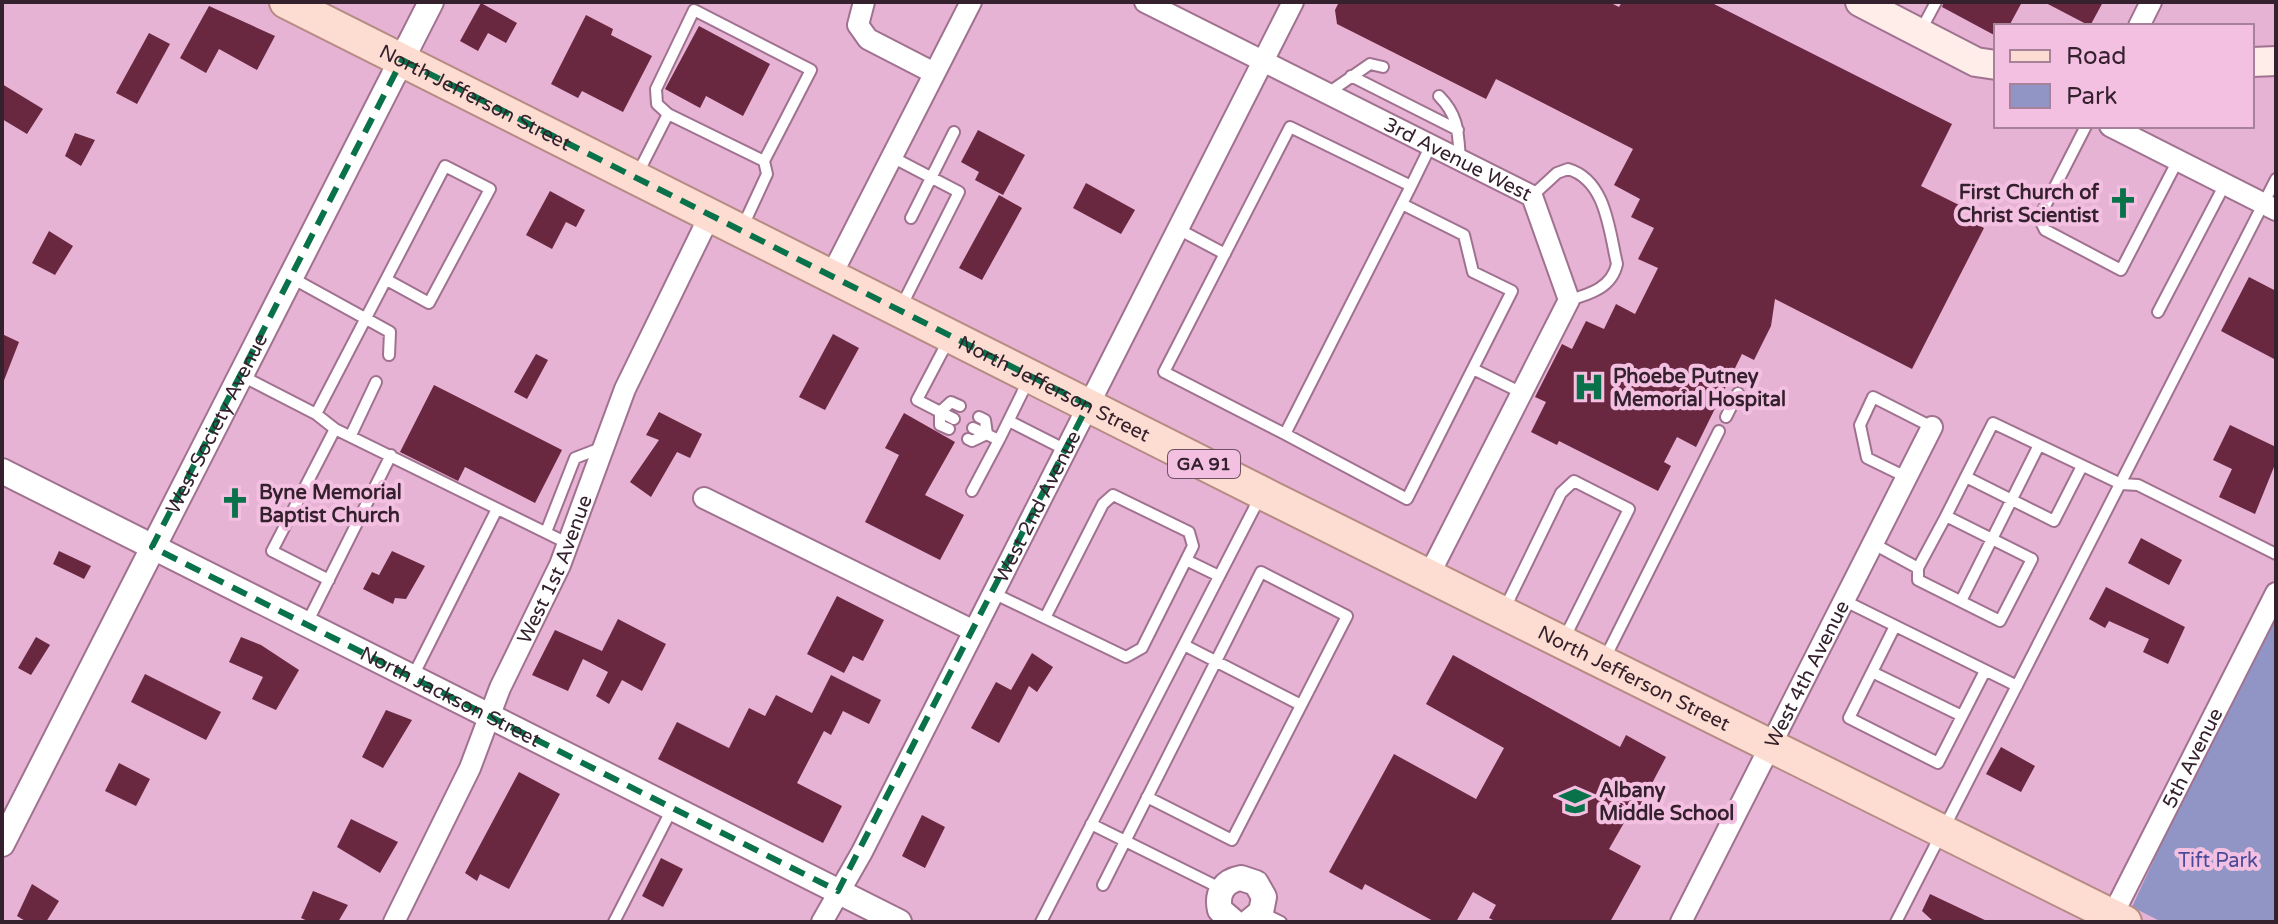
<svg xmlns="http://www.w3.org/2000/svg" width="2278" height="924" viewBox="0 0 2278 924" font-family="'Varela Round',sans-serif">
<rect width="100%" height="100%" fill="#e6b3d4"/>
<!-- green -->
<path fill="#9095c6" d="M2276 598V922H2162L2132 907Z"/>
<!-- building -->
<path fill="#692740" d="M1339 2H1609L1619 7 1622 2H1710L1952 124 1921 186 1961 206 1959 215 1984 228 1912 369 1775 299 1771 326 1754 360 1742 354 1696 447 1677 437 1664 462 1671 466 1658 491 1559 441 1557 445 1531 432 1546 402 1535 397 1562 344 1572 349 1586 321 1604 329 1616 304 1635 314 1658 268 1638 259 1654 228 1631 217 1640 199 1614 185 1633 149 1496 79 1486 99 1337 24 1335 10Z
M1944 2H2022L2009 26H1996V36L1942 7Z
M2044 2H2103L2090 26Z
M481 3 517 23 506 43 488 33 478 51 460 41Z
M209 6 275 36 257 70 219 49 206 73 180 58Z
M586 15 613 29 611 35 652 56 623 112 582 91 578 98 551 84Z
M699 26 770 64 743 116 706 96 700 108 665 89Z
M149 33 170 44 137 104 116 93Z
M2 84 43 109 27 134 2 119Z
M978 130 1025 155 1003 195 975 180 979 172 961 162Z
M75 133 95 140 81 166 65 156Z
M1086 183 1135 210 1121 234 1073 208Z
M550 191 585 210 576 227 566 222 552 249 526 235Z
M999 195 1022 208 982 280 959 268Z
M49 231 73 246 55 275 32 263Z
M2249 277 2276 291V360L2221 331Z
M2 334 19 342 3 383H2Z
M833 334 859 348 825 410 799 397Z
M536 354 548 360 527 399 514 392Z
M434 385 562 450 535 503 465 467 458 481 400 452Z
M659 412 702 434 690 458 677 452 651 497 630 482 659 440 646 435Z
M904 413 955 442 925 495 964 515 940 560 865 522 899 455 885 448Z
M2230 425 2276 447V462L2255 514 2219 497 2232 469 2213 460Z
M2141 538 2182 560 2169 585 2128 563Z
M59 551 91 566 84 579 53 564Z
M392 551 425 566 406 599 395 598 393 604 363 589 372 572 379 575Z
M2106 587 2185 627 2168 664 2143 652 2149 639 2109 621 2105 628 2089 619Z
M837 596 884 620 863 661 853 656 844 673 807 654Z
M618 619 666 644 642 691 622 680 609 704 596 696 608 672 583 659 568 691 532 675 555 630 602 651Z
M36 637 50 645 31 675 18 668Z
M241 637 261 645 299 670 276 710 252 699 263 677 229 662Z
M1032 653 1053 667 1037 692 1029 686 999 743 971 728 996 682 1011 690Z
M1453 655 1620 747 1626 735 1666 757 1634 817 1629 814 1609 849 1641 866 1610 922H1497L1489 918 1496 905 1473 892 1456 922H1435L1365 884 1362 890 1329 872 1394 754 1476 799 1504 748 1426 704Z
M145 674 221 712 206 740 131 702Z
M831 675 881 700 869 724 843 711 831 735 824 731 797 783 842 806 823 843 658 759 677 722 729 748 749 708 765 716 776 695 812 713Z
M386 710 412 720 383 768 362 757Z
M2001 747 2035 766 2021 792 1986 774Z
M119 763 150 779 136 806 105 791Z
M519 772 560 794 509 889 480 874 477 881 465 873Z
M922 815 945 827 925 868 902 856Z
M351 819 398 842 380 873 337 847Z
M661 858 683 869 663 907 642 896Z
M32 884 59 901 46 922H27L17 916Z
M313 891 348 905 338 922H310L301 918Z
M1930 894 1949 903 1989 922H1934L1922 911Z"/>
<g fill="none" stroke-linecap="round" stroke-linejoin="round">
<defs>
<path id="service" d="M1920 32 1936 2
M1351 76 1458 130
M1328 93 1370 64 1383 67
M1439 96C1459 116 1458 133 1460 160
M668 114 657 104 656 89 694 10 811 70 764 161
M2086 126 2039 218 2045 230 2121 270 2178 160
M892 157 959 192 901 307
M637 175 668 114 764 161 767 174 742 228
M1411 186 1290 127 1164 372 1285 434 1411 186 1431 145
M1532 196 1557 173 1568 169C1606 180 1609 230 1617 264 1612 287 1591 294 1569 300
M911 218 954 132
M1178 229 1225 254
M292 278 390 332 389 355
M2158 312 2225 184
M948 341 917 400 954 419
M1473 369 1522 393
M242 376 316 414 335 429 567 543
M316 414 445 166 490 189 429 303 387 280
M1726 417 1738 393
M1009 421 1066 450
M973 428 999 440 1028 381
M949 429 940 425V412L951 402 960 406
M1285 434 1407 499 1512 291 1473 272 1464 235 1402 204
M351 435 376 382
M968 439 972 441 987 434 985 420 979 417
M1906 477 1867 458 1860 425 1873 397 1932 427
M1966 477 2054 521 2082 466
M972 491 999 440
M546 532 575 458 601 448
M1872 543 1918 568V580L2000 621 2032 559 1946 516 1993 423 2121 484 2138 485 2276 554
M1186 560 1193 546 1189 532 1113 495 1103 504 1045 618 1126 657 1142 648 1186 560 1219 576
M1918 568 1946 516
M329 580 272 551 335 429
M993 593 1045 618
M1843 600 2017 686
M1961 601 2039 445
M1505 608 1561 493 1574 481 1629 509 1565 637
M306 625 391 455
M1895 626 1849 718 1938 763 1985 671
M1184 645 1301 705
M1605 658 1719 431
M1872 672 1962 716
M412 678 497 509
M1091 824 1222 889
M1103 885 1261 572 1347 616 1232 840 1147 797
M1261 912 1281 922
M614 922 672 809
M1041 922 1261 495
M1896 922 2276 179"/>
<g id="minor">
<path d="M864 2 858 25 868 39 934 73"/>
<path id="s1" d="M1145 2 1532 196 1569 300 1428 577"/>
<path d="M2139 26 2151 2"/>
<path d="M2110 126 2276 210"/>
<path d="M831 276 971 2"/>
<path d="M704 498 974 631"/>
<path id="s2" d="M394 922 470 768 500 688 560 565 625 389 710 215"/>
<path id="s3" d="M822 922 862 852 1293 2"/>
<path id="s4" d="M1681 922 1932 427"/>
<path id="s5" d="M2109 922 2276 593"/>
</g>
<g id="tertiary">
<path id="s6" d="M2 471 899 922"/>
<path id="s7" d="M2 844 431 2"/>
<path d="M1234 922 1220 910C1216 893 1224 881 1241 878L1256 883 1264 897 1261 912 1249 922"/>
</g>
<path id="secondary" d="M1860 2 1976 62 1996 65
M2252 62 2276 61"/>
<g id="primary">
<path id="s8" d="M286 2 1270 497 2125 922"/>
</g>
</defs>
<!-- service casing -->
<use href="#service" stroke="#a07290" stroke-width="14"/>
<!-- minor casing -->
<use href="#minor" stroke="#a07290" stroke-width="24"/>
<!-- tertiary casing -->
<use href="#tertiary" stroke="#a07290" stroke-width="28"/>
<!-- secondary casing -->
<use href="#secondary" stroke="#a07290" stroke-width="32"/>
<!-- primary casing -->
<use href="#primary" stroke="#b68b84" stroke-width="36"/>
<!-- service -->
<use href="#service" stroke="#fff" stroke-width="10"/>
<!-- minor -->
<use href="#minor" stroke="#fff" stroke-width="20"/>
<!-- tertiary -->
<use href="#tertiary" stroke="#fff" stroke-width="24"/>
<!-- secondary -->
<use href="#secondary" stroke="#feede8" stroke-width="28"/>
<!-- primary -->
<use href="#primary" stroke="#fddcd1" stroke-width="32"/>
</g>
<!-- marked area -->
<path fill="none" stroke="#0a724a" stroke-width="6" stroke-dasharray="16 10" stroke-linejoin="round" d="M402 60 1088 405 838 891 152 547Z"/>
<!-- icons -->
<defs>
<symbol id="church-bare" viewBox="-9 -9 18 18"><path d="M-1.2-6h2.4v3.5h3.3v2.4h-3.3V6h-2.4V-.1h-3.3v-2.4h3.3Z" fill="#0a724a" stroke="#f3c0e1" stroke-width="2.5" paint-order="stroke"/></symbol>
<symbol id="hospital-bare" viewBox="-9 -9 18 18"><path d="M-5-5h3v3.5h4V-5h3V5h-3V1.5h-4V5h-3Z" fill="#0a724a" stroke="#f3c0e1" stroke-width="2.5" paint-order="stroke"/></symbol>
<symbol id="school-bare" viewBox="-9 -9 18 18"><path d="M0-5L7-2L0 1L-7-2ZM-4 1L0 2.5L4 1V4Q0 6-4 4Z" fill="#0a724a" stroke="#f3c0e1" stroke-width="2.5" paint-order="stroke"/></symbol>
</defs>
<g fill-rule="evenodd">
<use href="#church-bare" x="2101" y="181" width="44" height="44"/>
<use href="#hospital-bare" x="1567" y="365" width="44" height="44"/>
<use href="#church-bare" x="213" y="481" width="44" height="44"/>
<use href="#school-bare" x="1553" y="779" width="44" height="44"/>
</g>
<g text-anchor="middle" stroke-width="8" stroke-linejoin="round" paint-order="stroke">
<!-- shield labels -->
<rect fill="#f3c0e1" stroke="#6e5164" stroke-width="2" x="1168" y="450" width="72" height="28" rx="6"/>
<g font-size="18" font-weight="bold" fill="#35212e">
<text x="1204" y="470">GA 91</text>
</g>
<!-- street labels -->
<g font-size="20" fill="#35212e" stroke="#f3c0e1">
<text dy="7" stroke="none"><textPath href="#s8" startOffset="212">North Jefferson Street</textPath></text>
<text dy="7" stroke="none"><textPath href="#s1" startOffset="350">3rd Avenue West</textPath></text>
<text dy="7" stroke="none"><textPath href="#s8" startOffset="860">North Jefferson Street</textPath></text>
<text dy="7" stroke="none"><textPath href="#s7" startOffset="472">West Society Avenue</textPath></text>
<text dy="7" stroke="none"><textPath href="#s3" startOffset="468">West 2nd Avenue</textPath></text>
<text dy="7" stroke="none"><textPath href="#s2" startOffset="388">West 1st Avenue</textPath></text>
<text dy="7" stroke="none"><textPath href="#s4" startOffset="278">West 4th Avenue</textPath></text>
<text dy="7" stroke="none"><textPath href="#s8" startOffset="1508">North Jefferson Street</textPath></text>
<text dy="7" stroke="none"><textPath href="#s6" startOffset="502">North Jackson Street</textPath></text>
<text dy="7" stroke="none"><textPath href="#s5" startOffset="184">5th Avenue</textPath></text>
</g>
<!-- poi labels -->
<g font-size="20" font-weight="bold" fill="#35212e" stroke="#f3c0e1" text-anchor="start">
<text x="2099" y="199" text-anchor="end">First Church of<tspan x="2099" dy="23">Christ Scientist</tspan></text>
<text x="1613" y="383">Phoebe Putney<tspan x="1613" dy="23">Memorial Hospital</tspan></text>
<text x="259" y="499">Byne Memorial<tspan x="259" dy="23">Baptist Church</tspan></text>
<text x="1599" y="797">Albany<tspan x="1599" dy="23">Middle School</tspan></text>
</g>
<!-- park labels -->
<g font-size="20" fill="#4a4b9b" stroke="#f3c0e1">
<text x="2218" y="867">Tift Park</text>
</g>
</g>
<!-- border -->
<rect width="2278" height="924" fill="none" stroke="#35212e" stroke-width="8"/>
<!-- legend -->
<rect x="1994" y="24" width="260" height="104" fill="#f3c0e1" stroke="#a78099" stroke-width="2"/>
<rect x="2010" y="50" width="40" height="12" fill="#fddcd1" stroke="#a78099" stroke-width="2"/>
<text x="2066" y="64" font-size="24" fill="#35212e">Road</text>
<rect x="2010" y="84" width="40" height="24" fill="#9095c6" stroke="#a78099" stroke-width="2"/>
<text x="2066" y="104" font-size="24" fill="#35212e">Park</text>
</svg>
